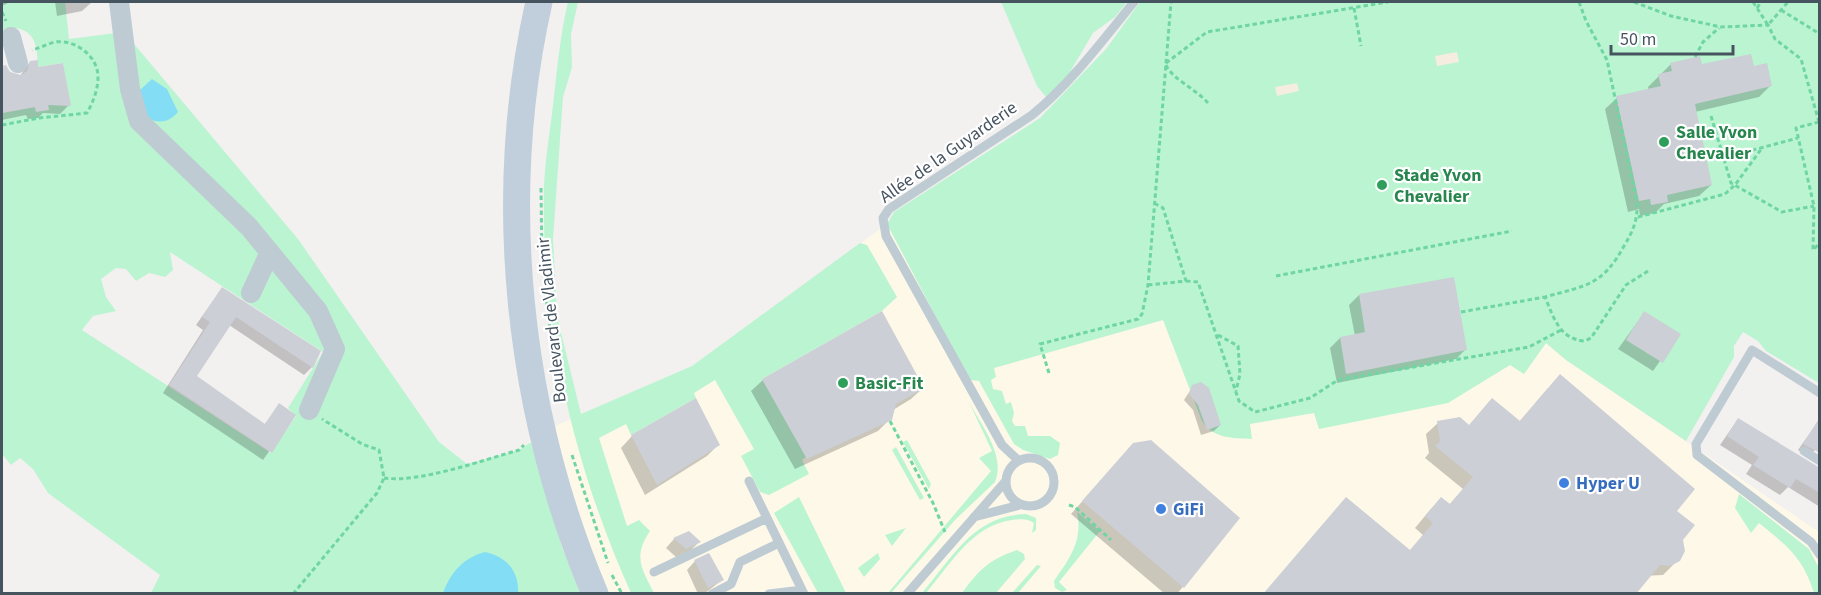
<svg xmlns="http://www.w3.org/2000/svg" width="1821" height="595" viewBox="0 0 1821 595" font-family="'Source Sans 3',sans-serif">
<rect width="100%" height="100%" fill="#f3f0f0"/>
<!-- commercial -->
<path fill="#fef8e9" d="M887 224 1030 357 1163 320 1202 421 1249 424 1314 413 1320 429 1495 374 1510 365 1524 374 1546 343 1566 360 1819 532V593H566L519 450 544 431 692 366Z"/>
<!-- green -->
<path fill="#bbf4d1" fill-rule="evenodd" d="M2 2H65L69 39 124 32 298 239 439 442 467 464 519 450 531 442 562 547 580 593H151L160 575 48 493 33 469 20 458 11 465 2 454V113L35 107 36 111 49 109 48 105H70L63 63 38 67C37 49 37 31 15 28L2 34ZM170 252 323 352 288 408 296 416 271 453 82 330 93 316 116 311 106 297 101 279 116 268 126 269 136 281 149 273 165 277 173 270Z
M568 2H578L571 34 572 67 563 97 553 239 557 316 581 414 692 366 860 243 867 245 897 297 882 311 762 379 806 457 802 460 809 474 769 495 760 492 741 456 754 449 715 380 694 393 696 398 631 435 626 424 599 438 627 526 639 520 650 531C633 557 641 567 654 593H631C574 467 541 326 544 187 545 160 550 132 553 105 557 71 560 35 568 2Z
M1001 2H1127L1115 17 1093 33 1067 77 1046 97 1037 86Z
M1140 2H1819V383L1766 351 1758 341 1743 332 1734 346V357L1686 441 1566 360 1546 343 1524 374 1510 365 1448 403 1319 429 1314 413 1250 424 1252 439C1232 438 1214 439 1202 421L1163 320 994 368 996 377 991 380 993 389 1002 391 1006 404 1011 402 1014 413 1012 421 1015 426H1025L1028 436H1050L1060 443 1058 455 1050 459 1023 450 1014 444 979 381 971 380 965 372 887 224 894 212 1040 118 1106 49Z
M969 402C981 425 1006 455 995 482L955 520 891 593H888L991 471 979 458 992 451Z
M907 440 931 484 929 489 903 442Z
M896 447 924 498 920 500 892 450Z
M1739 494 1809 549 1819 568V593H1814C1803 557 1787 546 1759 523L1751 533 1735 508Z
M799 497 846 593H818L774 513Z
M1077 512 1100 531 1059 582 1067 590 1062 592 1055 588 1054 581C1070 558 1083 541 1077 512Z
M1026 514 1036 518V530L1032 533 1034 523C1027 518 1020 519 1012 520 972 525 950 565 926 593H922C954 556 973 516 1026 514Z
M906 528 892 546 885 535Z
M1017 550 1024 554 1025 559 996 593H962C979 570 988 560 1017 550Z
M878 553 880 559 864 577 858 568Z
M1037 565 1041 566 1018 593H1012Z"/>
<!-- sand -->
<path fill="#f5eee0" d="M1457 52 1459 62 1437 66 1435 56Z
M1297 83 1299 91 1277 96 1275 87Z"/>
<!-- water -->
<path fill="#83def5" d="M152 79 167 89 178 112C168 123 161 123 147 119L140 90Z
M485 552C507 557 519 571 518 593H443C451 572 463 558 485 552Z"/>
<!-- shadow -->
<path fill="#0003" d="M2 2H10L2 6Z
M55 2H91V3L82 11 57 16Z
M30 62 69 105 60 114 43 113 38 118 28 119 26 115 2 120V67H5L9 73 20 76Z
M1671 64 1753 68 1770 86 1759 97 1695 112 1711 185 1699 196 1664 204 1655 213 1640 216 1639 209 1628 212 1605 109 1617 98 1649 91 1648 87Z
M222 288 319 351 312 367 304 375 229 325 194 377 264 425 280 405 294 416 263 460 163 393 203 330 196 325Z
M1359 295 1466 349 1456 359 1337 383 1330 348 1340 338 1355 336 1349 305Z
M1644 313 1679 334 1653 371 1618 349Z
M763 380 923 388 911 399 893 410 890 419 878 431 795 469 751 391Z
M1193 386 1220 425 1214 431 1201 435 1193 410 1184 400Z
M1548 388 1675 511 1682 556 1663 575 1264 594 1346 499 1409 552 1423 535 1415 528 1430 510 1441 499 1449 505 1463 489 1425 458 1429 453 1426 434 1438 423 1468 426 1519 422Z
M1738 419 1820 470V507L1788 487 1780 495 1746 474 1752 465 1720 445Z
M1817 423 1815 450 1809 456 1798 450Z
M632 436 719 444 707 456 645 495 621 448Z
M1122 457 1238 518 1177 594H1165L1071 514Z
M689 533 699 542 690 551 676 557 666 548 674 539Z
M695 561 722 580 704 594H698L687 570Z"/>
<!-- building -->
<path fill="#cccfd6" d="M1751 54 1754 66 1767 63 1772 86 1695 104 1712 185 1667 195 1668 202 1651 205 1650 199 1639 201 1616 96 1661 86 1658 74 1672 71 1670 63 1700 56 1702 64Z
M38 60V67L63 63 71 106 48 105 49 110 36 112 35 107 2 113V66L6 65 10 72 21 75 27 71 30 61Z
M1454 277 1467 350 1346 374 1340 337 1365 332 1359 294Z
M222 287 321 351 313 368 236 317 197 376 265 424 279 403 296 415 272 453 169 385 210 322 202 317Z
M882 311 924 388 896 404 892 420 807 459 762 379Z
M1644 311 1681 334 1663 363 1626 340Z
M1560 374 1695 489 1677 511 1695 525 1683 540 1685 551 1680 561 1670 566 1660 565 1636 594H1263L1346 497 1410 550 1433 523 1425 516 1441 497 1450 504 1473 477 1435 446 1440 441 1437 421 1460 417 1469 425 1492 398 1520 421Z
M1201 382 1209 388 1221 425 1207 430 1198 405 1189 394 1192 385Z
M696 398 720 445 657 485 631 435Z
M1820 417V453L1803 444Z
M1738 418 1820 468V493L1796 479 1790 488 1753 465 1759 457 1727 436Z
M1151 440 1240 518 1184 588 1082 501 1133 443Z
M689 531 701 542 686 549 673 538Z
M709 553 724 580 708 588 694 560Z"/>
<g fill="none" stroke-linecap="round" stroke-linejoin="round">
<!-- path -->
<path stroke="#6fd6a3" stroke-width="3" stroke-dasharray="4.5 3" stroke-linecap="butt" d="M1579 2 1586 21 1607 60 1637 202C1638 220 1633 231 1624 246 1602 286 1587 285 1545 297 1554 318 1559 339 1585 341L1591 338 1626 285 1648 271
M1634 2 1671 16 1721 27 1768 25 1775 39 1801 59 1819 122
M1753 2 1768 25 1788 2
M1354 8 1361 46
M1757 8 1761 2
M1781 10 1820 34
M2 12 6 21
M1695 57 1703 42 1719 28
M1166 63 1207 32 1388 2
M1166 65C1172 79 1196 89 1208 103
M1711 116 1731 183 1782 212 1814 206
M1819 122 1796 128 1814 206 1813 250 1820 243
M2 125 39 118 87 113C93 102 98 90 98 77 98 56 75 39 55 42 47 44 40 48 32 50
M1723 158 1798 138
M541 188 542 265
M1638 217 1725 194 1735 185 1762 148
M543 272 557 387
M1276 276 1512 231
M1186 281 1198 282 1239 401 1255 412 1310 398 1338 380 1529 347 1561 330
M1148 285 1186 281 1163 208 1154 203
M1461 312 1545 297
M1218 335 1238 346 1240 374 1236 391
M1049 373 1040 344 1138 319 1142 314 1148 285 1171 2
M890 421 933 503 945 532
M572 455 608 563
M384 478C420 483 483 460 519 450L524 445
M1069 505 1075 507 1111 540
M612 575 622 594
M293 594 377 493 384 478 379 450 362 444 322 419"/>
<!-- lane -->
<path stroke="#bfcbd3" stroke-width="9" d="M1820 393 1752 350 1696 444 1697 455 1811 542 1820 555
M1804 451 1820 461
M1006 482a24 24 0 1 1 48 0a24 24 0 1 1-48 0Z
M1019 461 1002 445 886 236 883 218 889 209 1032 115C1071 83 1102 41 1134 2
M749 481 804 594
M974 517 1020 505
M654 572 767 518
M712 594 731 584 740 562 779 543
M769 594 802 590
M907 594 1005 482"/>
<!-- street -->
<path stroke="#bfcbd3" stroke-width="20" d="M119 2 130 89 139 121 249 227 318 311 335 349 309 410
M11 37 18 63
M251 293 270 252"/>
<!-- secondary -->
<path stroke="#c1cedb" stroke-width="27" d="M539 2C495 197 517 409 595 594"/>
</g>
<!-- markers -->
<g fill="#2e9e5b" stroke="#fff" stroke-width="2">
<circle cx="1664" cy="142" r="6"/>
<circle cx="1382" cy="185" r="6"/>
<circle cx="843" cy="383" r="6"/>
</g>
<g fill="#3f7fe0" stroke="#fff" stroke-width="2">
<circle cx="1564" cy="483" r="6"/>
<circle cx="1161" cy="509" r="6"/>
</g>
<g text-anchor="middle" stroke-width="4.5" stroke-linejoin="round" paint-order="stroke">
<!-- leisure labels -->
<g font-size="18" font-weight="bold" fill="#27864d" stroke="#fff" text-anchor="start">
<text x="1676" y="138">Salle Yvon<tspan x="1676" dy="21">Chevalier</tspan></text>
<text x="1394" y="181">Stade Yvon<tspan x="1394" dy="21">Chevalier</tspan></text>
<text x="855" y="389">Basic-Fit</text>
</g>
<!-- street labels -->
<g font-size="18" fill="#465460" stroke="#fff">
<text transform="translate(948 152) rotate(-35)" y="6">Allée de la Guyarderie</text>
<text transform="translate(551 320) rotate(-96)" y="6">Boulevard de Vladimir</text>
</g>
<!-- shop labels -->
<g font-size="18" font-weight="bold" fill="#366cbe" stroke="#fff" text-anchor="start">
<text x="1576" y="489">Hyper U</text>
<text x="1173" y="515">GiFi</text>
</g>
</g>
<!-- border -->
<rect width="1821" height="595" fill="none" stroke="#465460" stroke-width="6"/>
<!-- scale -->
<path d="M1611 45v9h122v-9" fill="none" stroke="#465460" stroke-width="3"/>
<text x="1620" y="45" font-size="18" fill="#465460" stroke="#ffffff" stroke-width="4.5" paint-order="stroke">50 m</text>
</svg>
